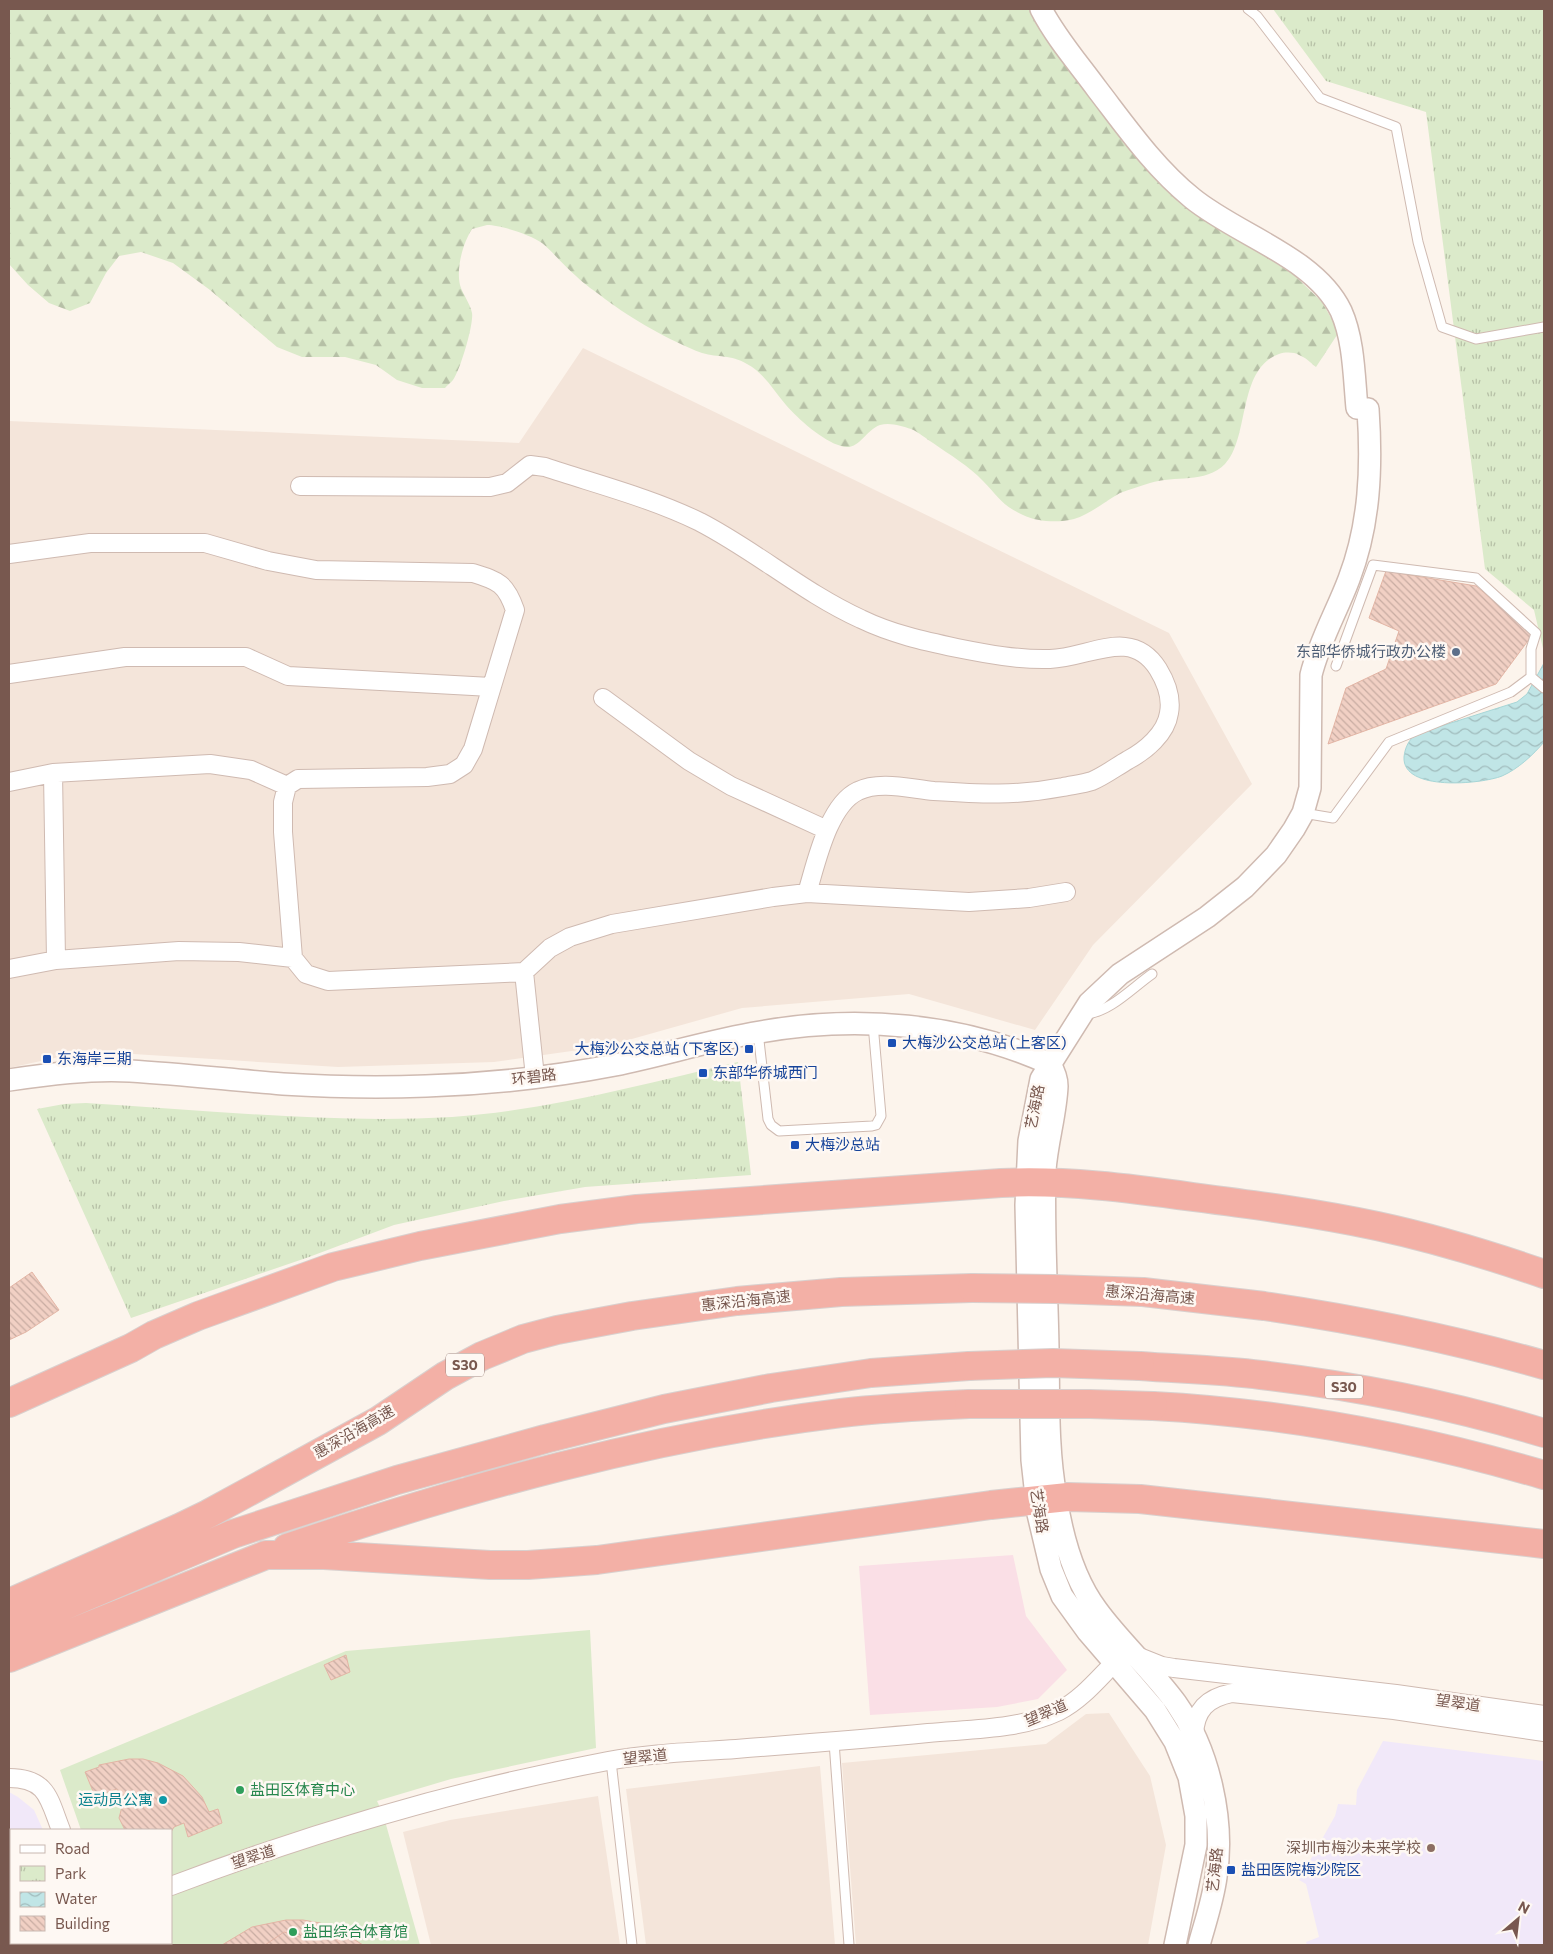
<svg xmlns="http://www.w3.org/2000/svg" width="1553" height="1954" viewBox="0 0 1553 1954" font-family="Commissioner,'Noto Sans SC',sans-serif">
<defs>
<pattern id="forest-firs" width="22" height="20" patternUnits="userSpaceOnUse" patternTransform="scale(1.25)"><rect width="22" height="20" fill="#dbeaca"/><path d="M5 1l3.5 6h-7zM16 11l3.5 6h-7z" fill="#b6c0a6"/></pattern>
<pattern id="park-tufts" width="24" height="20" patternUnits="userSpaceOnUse" patternTransform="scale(1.25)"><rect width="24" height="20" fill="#dbeaca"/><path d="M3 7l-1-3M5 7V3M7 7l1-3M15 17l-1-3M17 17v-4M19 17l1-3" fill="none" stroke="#b6c0a6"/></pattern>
<pattern id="water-waves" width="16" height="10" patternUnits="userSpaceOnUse" patternTransform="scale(1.25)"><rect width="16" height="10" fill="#c0e5e6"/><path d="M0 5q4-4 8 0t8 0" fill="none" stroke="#a1bcbd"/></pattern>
<pattern id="building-back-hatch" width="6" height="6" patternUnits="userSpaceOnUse" patternTransform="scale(1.25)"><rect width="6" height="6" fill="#f1d0c4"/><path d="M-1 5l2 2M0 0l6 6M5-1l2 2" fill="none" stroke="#c8aca2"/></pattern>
</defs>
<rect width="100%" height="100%" fill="#fcf4ec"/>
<!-- residential -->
<path fill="#f4e5da" d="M583 348 1169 633 1252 784 1093 945 1035 1030 909 994 742 1008 607 1046 494 1062 338 1067 86 1051 9 1068V421L519 443Z
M1109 1713 1150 1776 1166 1845 1148 1945H856L842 1763 1046 1744 1086 1714Z
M820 1766 835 1945H646L626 1789Z
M598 1796 620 1945H431L403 1832 450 1820Z"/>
<!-- education -->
<path fill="#f1e8f9" d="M1383 1741 1544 1761V1945H1307L1306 1942 1319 1937 1306 1884 1299 1880 1335 1816 1338 1804 1356 1805 1357 1790Z
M9 1792 18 1797 34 1810 43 1830H11V1943H87L88 1945H9Z"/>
<!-- medical -->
<path fill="#fadfe6" d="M1013 1555 1026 1616 1067 1670 1038 1699 997 1707 870 1715 859 1566Z"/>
<!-- forest -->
<path fill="url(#forest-firs)" d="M9 9H1031L1236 237 1294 275 1322 302 1339 332 1316 367C1311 363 1305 357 1299 355 1294 352 1285 352 1279 354 1237 369 1250 438 1225 464 1205 484 1175 475 1150 483 1141 486 1130 489 1120 493 1105 501 1091 514 1074 519 1059 523 1037 522 1023 515 1001 505 999 497 983 481 969 466 950 455 933 443 926 439 919 432 911 429 902 426 890 422 880 425 864 431 859 452 841 446 823 441 798 419 786 405 774 391 764 373 747 364 730 354 719 358 702 353 670 341 632 319 605 299 595 291 585 285 576 276 564 266 554 253 542 243 531 235 501 225 487 225 482 226 477 228 472 229 463 243 456 268 460 285 463 295 470 303 472 313 474 324 460 371 453 380 451 383 447 385 445 388H422L397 380 376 365 345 357H302L277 347 210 290 173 263 141 252 119 256 106 273 90 303 70 311 49 303 28 285 9 264Z"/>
<!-- park -->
<path fill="url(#park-tufts)" d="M1273 9H1544V653L1534 610 1485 569 1426 112 1326 81Z
M738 1062 751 1175 585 1187 504 1201 394 1225 309 1257 131 1318 37 1109 64 1104 86 1103C208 1110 330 1124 452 1117 550 1110 644 1084 738 1062Z"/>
<!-- pitch -->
<path fill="#dbeaca" d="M590 1630 596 1748 451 1779 377 1801 383 1814 420 1945H122L121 1943H171V1830H81L60 1770 346 1651Z"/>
<!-- water -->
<path fill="url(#water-waves)" stroke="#a7d6d7" d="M1544 663V742C1533 755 1518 769 1502 776 1482 784 1402 792 1404 757 1405 747 1409 740 1416 734L1517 702 1527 694Z"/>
<!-- building -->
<path fill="url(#building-back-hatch)" stroke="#e3b5a5" d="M1386 571 1476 586 1533 634 1496 684 1328 744 1346 688 1386 669 1399 631 1369 618Z
M32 1272 59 1310 26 1332 9 1340V1288Z
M346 1655 350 1672 331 1680 324 1665Z
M129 1759H143L158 1763 183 1776 202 1797 209 1812 218 1809 222 1823 188 1837 184 1823 174 1827 171 1832V1830H125L119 1818 123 1803 117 1789 95 1796 85 1772 99 1767V1765Z
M286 1920H303L320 1923 336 1928 363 1945H222L252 1927Z
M284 1932 309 1940 335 1939 341 1945H265Z"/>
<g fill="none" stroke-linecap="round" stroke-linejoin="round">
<defs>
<path id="service" d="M1248 9 1257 16 1320 98 1396 127 1418 242 1442 327 1476 339 1544 327
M1531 677 1544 688
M1303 813 1333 818 1389 742 1511 692 1531 677V649L1536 633 1476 578 1373 565 1336 666
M1086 1014C1110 1012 1132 988 1152 974
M758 1032 768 1119 771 1125 779 1131 872 1126 876 1125 881 1116 873 1024
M834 1742 849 1945
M611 1761 632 1945"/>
<path id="minor" d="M300 486 490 487 507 483 530 465 545 467C596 484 651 498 700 522 756 551 804 593 861 619 892 634 924 641 957 648 987 654 1019 660 1050 659 1089 658 1131 626 1158 669 1166 682 1172 697 1169 713 1166 734 1145 751 1128 760 1116 767 1104 776 1092 781 1083 784 1072 785 1063 787 1017 796 981 794 934 791 911 789 880 780 858 791 828 805 816 864 807 893
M9 554 90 543H205L268 561 316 570 473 573C499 581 506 584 515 610L473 749 464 765 450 774 427 777 298 779 287 786 283 802V832L293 958 306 974 328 981 524 972 535 1077
M9 674 125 657H246L288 676 491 687
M603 698 689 761 731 786 827 830
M53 773 56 960
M9 782 53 773 210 764 251 770 287 786
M9 969 56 960 179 951 239 952 293 958
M524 972 550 948 570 937 612 924 773 897 807 893 969 902 1029 898 1066 892
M1137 1656 1162 1666 1174 1668 1396 1694 1544 1715
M1194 1735C1195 1710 1207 1698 1232 1693L1394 1710 1544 1732
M9 1778C48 1778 49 1800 61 1830
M171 1886C313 1832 459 1789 608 1761 650 1753 694 1752 736 1749 800 1744 864 1739 928 1733 971 1729 1019 1730 1059 1711 1081 1700 1098 1679 1115 1662
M103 1943 104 1945"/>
<path id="tertiary" d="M1041 9C1056 38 1078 63 1097 89 1127 128 1154 167 1192 198 1237 235 1315 257 1341 311 1354 340 1354 377 1357 408L1368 409C1372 467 1370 524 1349 579 1337 611 1319 642 1311 675L1310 788 1303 813 1294 829 1276 855 1245 887 1207 917 1120 974 1089 1003 1041 1079 1029 1141 1026 1205 1032 1460 1038 1514 1051 1569 1062 1596 1088 1632 1155 1710 1175 1742 1189 1777 1196 1816V1845L1175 1945
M1050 1064C1054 1071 1057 1078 1057 1086 1056 1113 1047 1142 1045 1170 1043 1229 1047 1288 1048 1348 1049 1397 1047 1448 1056 1497 1062 1536 1073 1578 1097 1610 1121 1643 1152 1670 1176 1703 1209 1750 1225 1820 1216 1877 1213 1900 1205 1923 1199 1945
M9 1080C49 1074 89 1069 130 1071 181 1074 232 1080 283 1084 331 1087 378 1088 426 1086 489 1084 553 1077 615 1065 664 1055 711 1040 760 1032 856 1015 961 1023 1050 1064"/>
<path id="motorway" d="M1143 1292C1183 1297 1224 1301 1264 1306 1359 1320 1453 1339 1544 1365
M1140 1366C1180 1369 1221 1370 1261 1375 1357 1386 1452 1405 1544 1433
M9 1403 131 1348 154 1335 198 1316 333 1267 420 1246 560 1219 637 1209 1001 1183C1066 1180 1129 1188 1193 1197 1255 1205 1316 1213 1377 1226 1433 1238 1489 1255 1544 1274
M1153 1406C1286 1413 1417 1438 1544 1475
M287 1548C466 1488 652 1436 841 1413 883 1408 926 1406 969 1404
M9 1603 179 1528 208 1514 378 1421 445 1376 482 1356 523 1339 557 1330 632 1316 737 1301 841 1292 972 1288
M9 1629 233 1534 397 1480 545 1439 664 1409 771 1388 871 1373 969 1366
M9 1658 266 1555H324L490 1565H528L597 1560 991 1505 1068 1497 1140 1499 1544 1544"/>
</defs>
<!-- service casing -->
<use href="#service" stroke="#cfbab1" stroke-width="11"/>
<!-- minor casing -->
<use href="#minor" stroke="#cfbab1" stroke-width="20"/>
<!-- tertiary casing -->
<use href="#tertiary" stroke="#cfbab1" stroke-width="24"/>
<!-- motorway casing -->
<use href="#motorway" stroke="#d9d0ce" stroke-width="30"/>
<!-- service -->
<use href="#service" stroke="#fff" stroke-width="9"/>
<!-- minor -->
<use href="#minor" stroke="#fff" stroke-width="18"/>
<!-- tertiary -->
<use href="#tertiary" stroke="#fff" stroke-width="21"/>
<!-- motorway -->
<use href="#motorway" stroke="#f3b0a6" stroke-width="28"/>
<defs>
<path id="motorway-bridge" d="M972 1288 1054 1289 1143 1292
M969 1366 1053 1363 1140 1366
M969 1404H1090L1153 1406"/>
</defs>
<!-- motorway-bridge casing -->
<use href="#motorway-bridge" stroke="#d9d0ce" stroke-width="30" stroke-linecap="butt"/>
<!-- motorway-bridge -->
<use href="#motorway-bridge" stroke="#f3b0a6" stroke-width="28"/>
</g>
<!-- markers -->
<circle fill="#5c6f8a" stroke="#fef8f3" stroke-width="2" cx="1456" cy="652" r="5"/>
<g fill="#1a4fb4" stroke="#fef8f3" stroke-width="2">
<rect x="887" y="1038" width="10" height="10" rx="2.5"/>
<rect x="744" y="1044" width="10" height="10" rx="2.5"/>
<rect x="42" y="1054" width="10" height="10" rx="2.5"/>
<rect x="698" y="1068" width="10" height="10" rx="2.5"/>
<rect x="790" y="1140" width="10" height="10" rx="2.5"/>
<rect x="1226" y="1865" width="10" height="10" rx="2.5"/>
</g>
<g fill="#2e9e5b" stroke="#fef8f3" stroke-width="2">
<circle cx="240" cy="1790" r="5"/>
<circle cx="293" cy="1932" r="5"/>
</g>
<circle fill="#0f9aa8" stroke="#fef8f3" stroke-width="2" cx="163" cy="1800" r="5"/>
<circle fill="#8d6e63" stroke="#fef8f3" stroke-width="2" cx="1431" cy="1848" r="5"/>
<g text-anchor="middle" stroke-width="5" stroke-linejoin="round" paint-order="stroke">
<!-- shield labels -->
<g fill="#fef8f3" stroke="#a08880" stroke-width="1">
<rect x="446" y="1353.5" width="38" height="23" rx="4"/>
<rect x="1325" y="1375.5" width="38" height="23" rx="4"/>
</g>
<g font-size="14" font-weight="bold" fill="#78584f">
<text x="465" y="1370">S30</text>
<text x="1344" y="1392">S30</text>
</g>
<!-- service labels -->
<g font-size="15" fill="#4e5e75" stroke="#fef8f3" text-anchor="end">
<text x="1446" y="657">东部华侨城行政办公楼</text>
</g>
<!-- transit labels -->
<g font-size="15" fill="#164399" stroke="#fef8f3" text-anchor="start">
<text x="902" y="1048">大梅沙公交总站 (上客区)</text>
<text x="739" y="1054" text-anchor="end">大梅沙公交总站 (下客区)</text>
<text x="57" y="1064">东海岸三期</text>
<text x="713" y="1078">东部华侨城西门</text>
<text x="805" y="1150">大梅沙总站</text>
<text x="1241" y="1875">盐田医院梅沙院区</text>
</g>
<!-- street labels -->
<g font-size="15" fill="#78584f" stroke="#fef8f3">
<text transform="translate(534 1077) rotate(-7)" y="5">环碧路</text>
<text transform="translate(1035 1107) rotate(-79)" y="5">艺海路</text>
<text transform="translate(1150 1295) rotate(5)" y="5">惠深沿海高速</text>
<text transform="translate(746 1301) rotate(-6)" y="5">惠深沿海高速</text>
<text transform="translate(354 1432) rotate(-30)" y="5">惠深沿海高速</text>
<text transform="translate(1039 1511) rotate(81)" y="5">艺海路</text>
<text transform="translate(1458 1703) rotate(8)" y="5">望翠道</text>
<text transform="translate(1046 1713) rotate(-23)" y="5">望翠道</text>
<text transform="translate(645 1757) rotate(-6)" y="5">望翠道</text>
<text transform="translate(253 1857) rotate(-18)" y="5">望翠道</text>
<text transform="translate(1215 1870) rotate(-84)" y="5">艺海路</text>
</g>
<!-- leisure labels -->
<g font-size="15" fill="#27864d" stroke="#fef8f3" text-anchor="start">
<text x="250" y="1795">盐田区体育中心</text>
<text x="303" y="1937">盐田综合体育馆</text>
</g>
<!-- culture labels -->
<g font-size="15" fill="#0d838f" stroke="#fef8f3" text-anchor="end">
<text x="153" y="1805">运动员公寓</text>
</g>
<!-- education labels -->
<g font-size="15" fill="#785e54" stroke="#fef8f3" text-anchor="end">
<text x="1421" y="1853">深圳市梅沙未来学校</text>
</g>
</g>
<!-- border -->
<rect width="1553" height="1954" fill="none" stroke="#78584f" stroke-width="20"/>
<!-- legend -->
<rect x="10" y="1829" width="162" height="115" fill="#fef8f3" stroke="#c8b8b1"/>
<rect x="20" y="1845" width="25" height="8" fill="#ffffff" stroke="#c8b8b1"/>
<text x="55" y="1854" font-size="15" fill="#78584f">Road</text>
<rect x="20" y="1866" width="25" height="15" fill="url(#park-tufts)" stroke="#c8b8b1"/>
<text x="55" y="1879" font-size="15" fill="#78584f">Park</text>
<rect x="20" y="1892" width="25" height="15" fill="url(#water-waves)" stroke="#c8b8b1"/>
<text x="55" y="1904" font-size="15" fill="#78584f">Water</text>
<rect x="20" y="1916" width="25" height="15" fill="url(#building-back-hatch)" stroke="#c8b8b1"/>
<text x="55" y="1929" font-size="15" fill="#78584f">Building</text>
<!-- north arrow -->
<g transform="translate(1518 1919) rotate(28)" stroke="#fef8f3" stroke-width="4" paint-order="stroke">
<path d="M0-4L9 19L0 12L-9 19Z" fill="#78584f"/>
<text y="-8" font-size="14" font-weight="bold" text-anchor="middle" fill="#78584f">N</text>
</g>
</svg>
